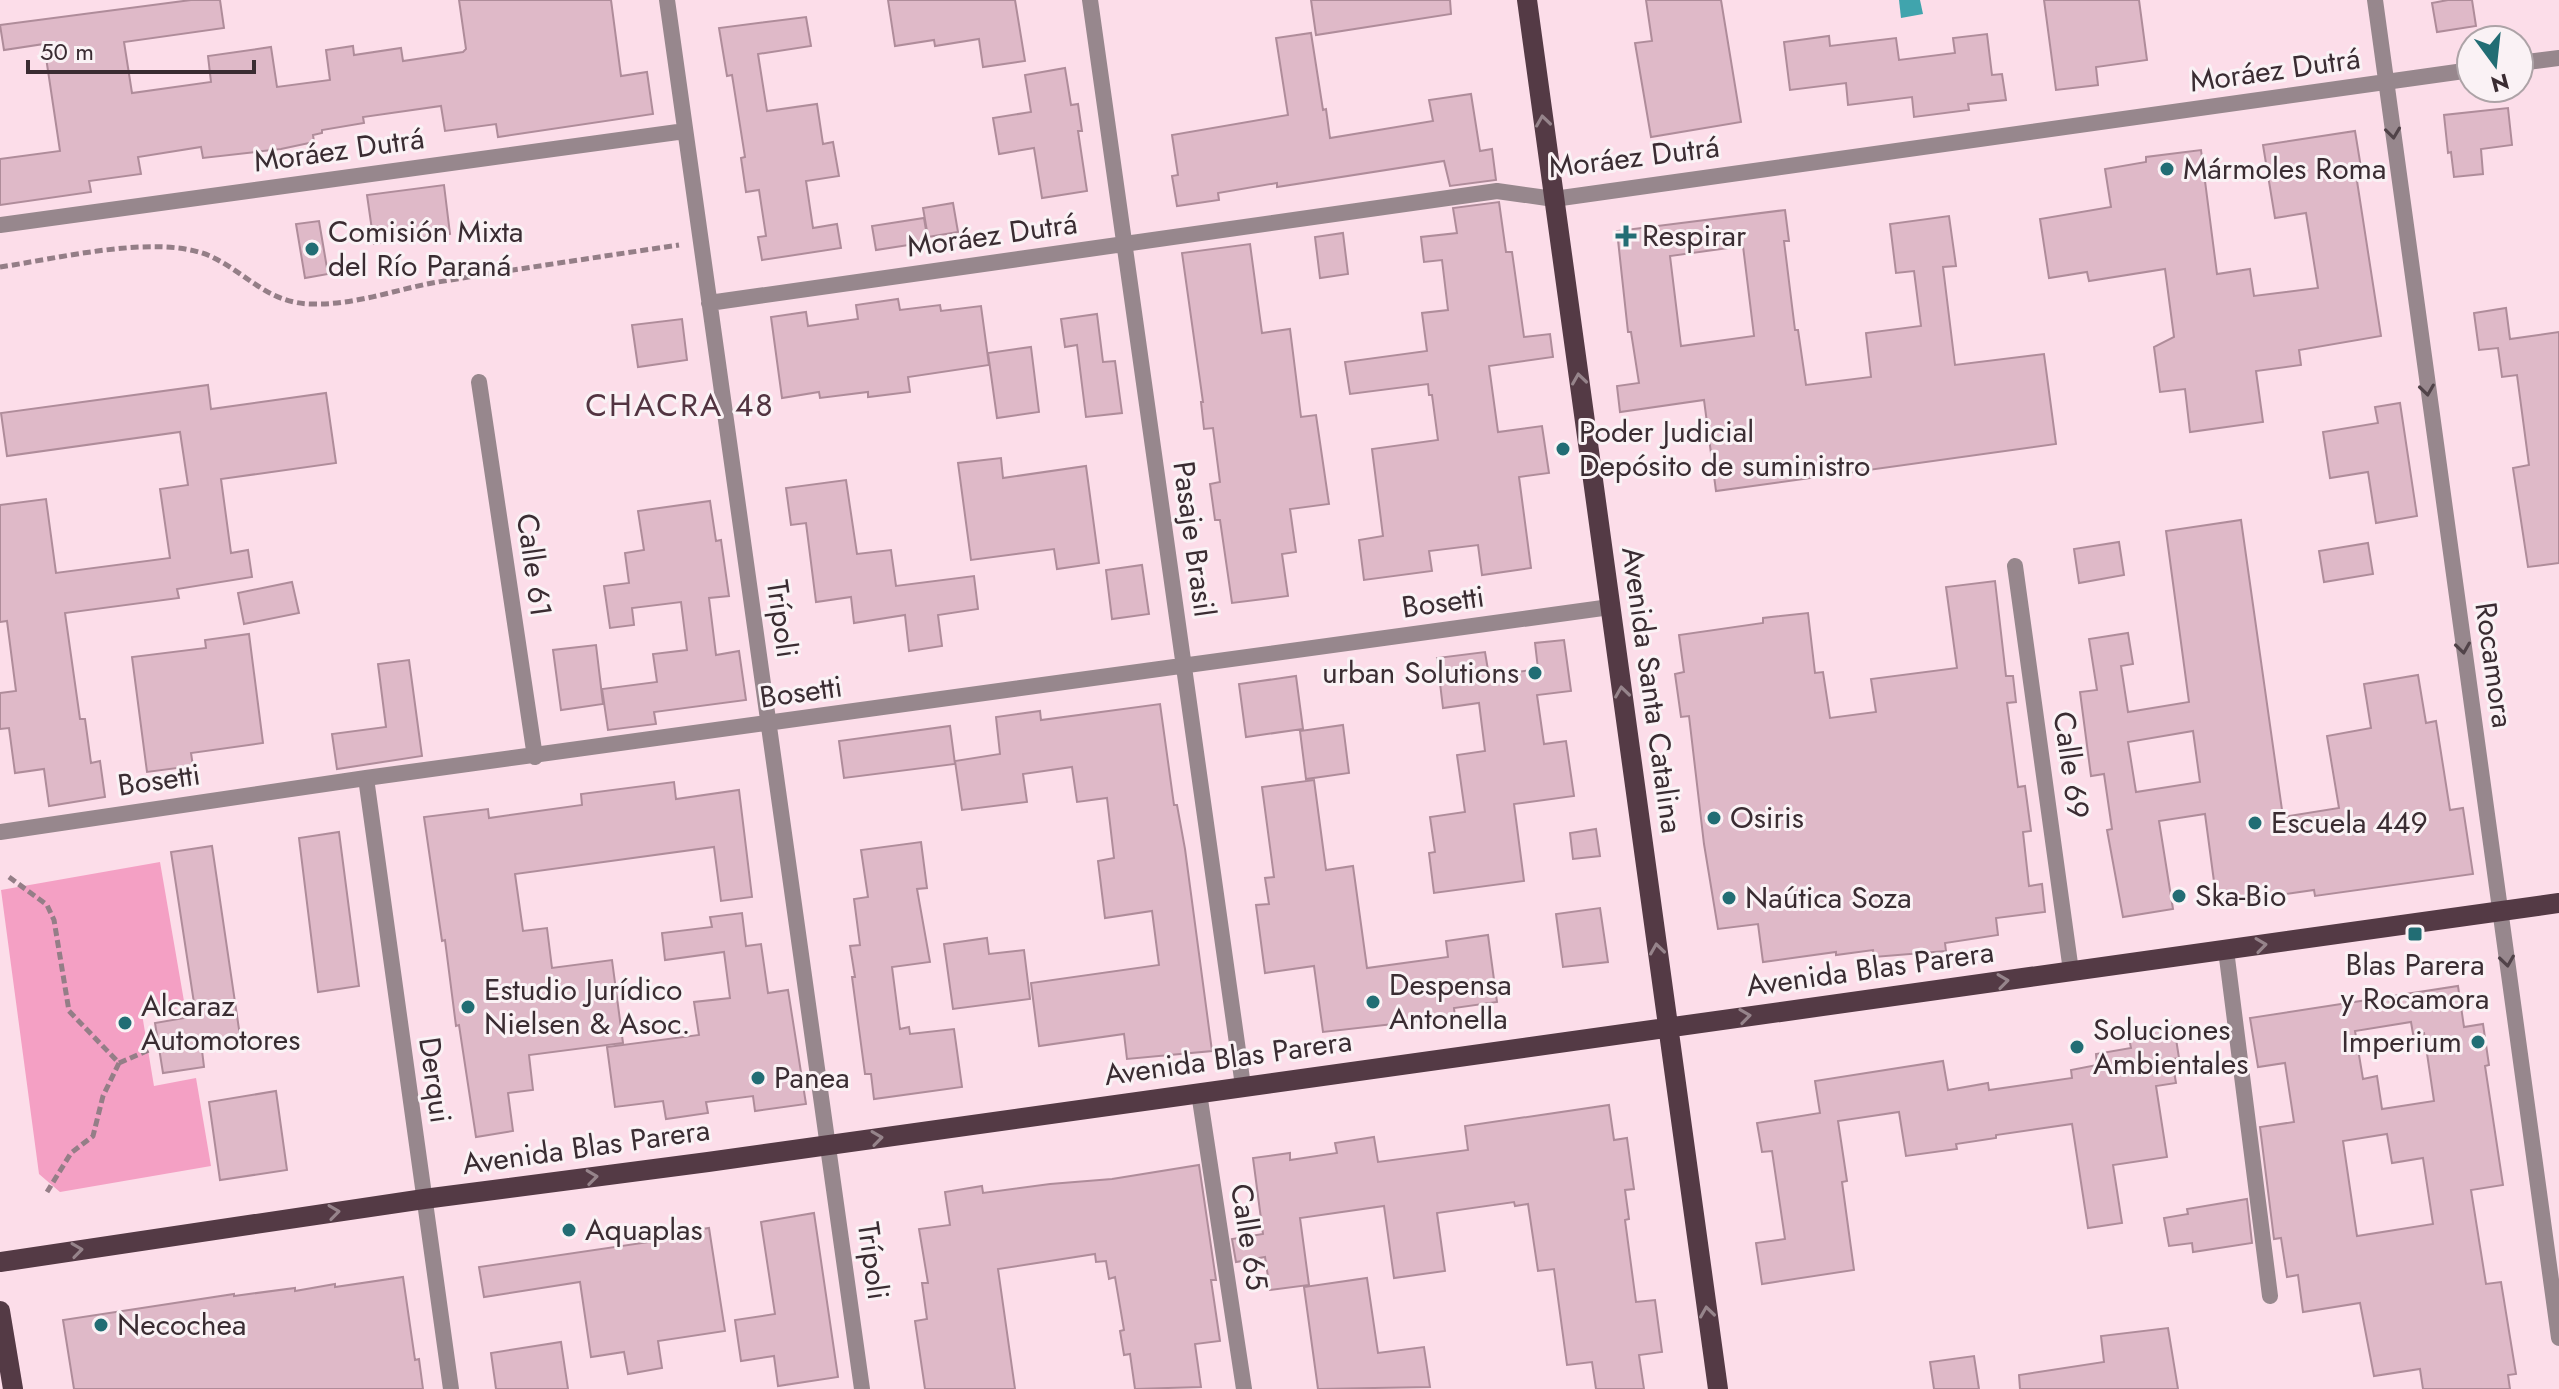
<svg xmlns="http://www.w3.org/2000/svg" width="2559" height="1389" viewBox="0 0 2559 1389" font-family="Jost,sans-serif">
<rect width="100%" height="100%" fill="#fcdde9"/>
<!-- green -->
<path fill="#f4a0c4" d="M160 862 185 1007 142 1014 154 1086 196 1078 211 1166 60 1192 39 1174 1 890Z"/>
<!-- water -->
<path fill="#40a4ad" d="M1899 0H1920L1923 14 1901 18Z"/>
<!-- building -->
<path fill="#dfb9c8" stroke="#af8c9a" stroke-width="2" fill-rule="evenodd" d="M191 0H220L224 28 124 42 132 93 211 82 208 56 271 47 277 87 330 80 326 50 353 46 354 55 401 48 403 61 463 52 466 49 459 0H611L621 76 647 72 653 114 498 137 496 124 445 131 441 106 363 117 364 123 322 130V133L313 135 314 142 281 149 203 158 201 147 138 157 141 174 89 181 91 192 0 205V159L60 151 44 44 4 50 0 25Z
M888 0H1015L1025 61 983 67 979 39 935 46 934 40 895 46Z
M1311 0H1450L1451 14 1316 35Z
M1646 0H1721L1741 122 1651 137 1635 43 1652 41Z
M2044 0H2139L2147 60 2096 67 2098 85 2056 90Z
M2448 0H2472L2476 26 2437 32 2432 3Z
M806 17 811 46 758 54 767 111 817 104 823 144 833 142 839 176 806 181 813 228 837 224 841 248 762 260 758 237 766 236 759 190 746 192 741 158 745 157 732 75 727 76 719 28Z
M1311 33 1323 110 1326 109 1330 138 1433 121 1429 100 1471 94 1480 151 1492 149 1496 180 1450 186 1444 161 1277 187V183L1218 193 1219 200 1177 206 1172 176 1178 175 1172 135 1288 115 1276 38Z
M1987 34 1992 75 2002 74 2006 100 1968 104 1969 110 1914 117 1912 97 1848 105 1846 83 1790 90 1784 42 1829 36 1830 46 1896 38 1899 60 1955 53 1953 38Z
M1065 68 1071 105 1078 104 1082 131H1078L1087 191 1042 198 1034 148 999 154 993 118 1031 112 1025 75Z
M2508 108 2512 145 2481 149 2483 174 2454 177 2451 152 2448 153 2444 115Z
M2355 131 2363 180 2357 181 2381 336 2299 350 2301 365 2256 371 2263 422 2190 432 2185 389 2160 392 2154 347 2174 337 2165 269 2089 281 2087 272 2049 278 2040 219 2111 207 2105 169 2146 162V157L2201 150 2217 274 2250 269 2254 296 2318 288 2306 213 2275 218 2263 145Z
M444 185 450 234 374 244 367 195Z
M1499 202 1506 252H1512L1524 337 1550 334 1553 357 1489 366 1498 432 1542 426 1549 473 1519 477 1531 568 1482 575 1478 545 1429 551 1432 571 1364 580 1359 540 1383 536 1372 449 1438 440 1432 395H1429L1428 384 1350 394 1345 362 1427 351 1422 313 1448 310 1442 260 1424 262 1421 237 1457 233 1453 208Z
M953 203 958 232 928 237 923 208Z
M1785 210 1789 241H1784L1795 330H1798L1806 385 1871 377 1866 333 1921 326 1914 271 1896 273 1890 224 1949 216 1956 266 1943 267 1955 365 2044 354 2056 444 1716 491 1704 400 1620 412 1617 386 1639 383 1631 332H1628L1617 231ZM1743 246 1754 336 1681 346 1670 256Z
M924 218 928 242 876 250 872 226Z
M319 221 328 274 305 278 296 224Z
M1343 233 1348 274 1320 278 1315 237Z
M1250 244 1262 333 1290 329 1301 417 1316 415 1329 504 1290 509 1296 552 1282 554 1288 596 1232 603 1220 520H1215L1210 484 1220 482 1213 428 1204 429 1201 402H1203L1182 253Z
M898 299 900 310 940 305 941 311 981 306 989 365 908 377 910 392 868 397V392L820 398 819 392 782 398 771 317 806 312 808 326 858 319 856 305Z
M2506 308 2510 339 2559 332V563L2528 567 2513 468 2529 465 2517 375 2502 377 2498 348 2479 350 2474 313Z
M1097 314 1103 362 1115 361 1122 413 1086 417 1077 345 1065 347 1061 319Z
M682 319 687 360 638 367 632 325Z
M1031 347 1039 412 997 418 988 353Z
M208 385 211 409 326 393 336 463 221 479 231 553 248 550 252 577 177 589 179 598 65 613 80 719H85L91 763 100 761 105 797 49 806 44 769 15 773 9 728 0 729V693L16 691 7 621 0 622V505L46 499 56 573 170 558 160 489 188 485 180 432 7 456 1 413Z
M2400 403 2417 516 2376 523 2368 472 2330 478 2323 432 2378 423 2375 407Z
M1001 458 1003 478 1086 466 1099 563 1057 569 1054 549 971 560 958 463Z
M846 480 857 554 891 550 896 586 974 576 978 609 938 615 942 646 909 651 905 615 854 623 851 597 816 602 806 523 791 525 786 488Z
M710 501 716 541 721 540 729 596 709 598 716 655 739 651 746 700 654 712 656 724 608 730 602 689 657 682 653 654 687 650 681 602 632 608 634 625 610 628 604 586 629 583 625 553 644 550 638 511Z
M2241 520 2283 817 2339 808 2327 736 2371 728 2364 684 2418 675 2426 723 2436 721 2450 810 2463 808 2473 874 2315 896 2314 890 2217 904 2205 814 2159 821 2173 909 2123 917 2107 830 2112 829 2104 774 2091 776 2080 692 2097 690 2089 639 2128 633 2133 664 2121 666 2128 712 2189 702 2166 531ZM2193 731 2200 782 2136 792 2128 742Z
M2119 542 2124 575 2079 583 2074 549Z
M2368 543 2373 574 2324 582 2319 551Z
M1142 565 1149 614 1112 619 1106 570Z
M1995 581 2006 676H2013L2016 702 2007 703 2018 787 2025 786 2031 831 2023 832 2029 886 2042 884 2045 912 1996 918 1998 935 1945 943 1946 951 1874 957 1873 950 1836 955V952L1763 962 1758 924 1718 929 1704 844 1689 716 1681 717 1675 674 1684 672 1679 635 1763 623V618L1808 613 1815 673 1823 672 1830 718 1876 712 1871 679 1957 668 1946 587Z
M292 582 299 613 244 624 238 593Z
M249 634 263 743 191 753 193 766 147 772 132 657 206 648 205 640Z
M1564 640 1571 691 1537 695 1544 744 1566 741 1574 796 1514 804 1524 881 1434 893 1429 853 1435 852 1430 817 1465 812 1457 755 1485 751 1479 703 1443 708 1437 658 1485 652 1489 676 1538 669 1535 643Z
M596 645 603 704 561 710 553 650Z
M409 660 422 756 337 769 332 734 386 727 378 664Z
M1296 676 1303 729 1246 737 1239 684Z
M1160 704 1174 805H1177L1185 849 1212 1051 1127 1059 1124 1034 1039 1046 1031 983 1159 965 1152 911 1105 918 1098 861 1114 858 1107 798 1077 802 1072 767 1023 774 1027 802 962 810 955 761 1000 754 996 717 1040 711 1041 720Z
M1343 725 1349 773 1306 779 1300 731Z
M950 726 955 764 844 778 839 741Z
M1314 780 1326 870 1353 866 1367 968 1448 957 1446 941 1488 935 1497 1002 1454 1008 1455 1017 1323 1032 1314 966 1265 973 1256 905 1269 904 1265 878 1274 877 1262 787Z
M674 782 676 799 739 790 752 897 721 901 714 847 515 874 523 931 547 928 552 968 612 960 623 1043 529 1055 533 1090 508 1093 513 1131 476 1137 459 1025 456 1026 445 940 442 941 424 817 488 809 489 818 582 805 581 794Z
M1596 829 1600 856 1573 859 1570 833Z
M339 832 359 986 318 992 299 838Z
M921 842 927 888 917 889 930 962 892 967 900 1029 909 1027 910 1034 954 1029 962 1087 874 1099 871 1074H865L852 977H855L850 946 860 945 854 899 868 897 861 850Z
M212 846 240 1036 201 1042 204 1067 163 1073 155 1023 196 1016 171 852Z
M1600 908 1608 962 1563 967 1556 914Z
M742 913 746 946 761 944 768 993 788 990 806 1104 755 1111 753 1096 706 1102 708 1113 666 1119 663 1101 615 1107 607 1047 699 1035 694 1002 730 998 724 952 665 960 662 933 712 927 710 917Z
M987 938 989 954 1024 950 1030 999 953 1009 944 944Z
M2458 986 2464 1027 2483 1024 2489 1065 2485 1066 2503 1185 2471 1190 2486 1284 2501 1282 2516 1374 2508 1375 2510 1389H2423L2420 1369 2374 1376 2360 1303 2303 1312 2298 1275 2287 1277 2281 1238 2274 1239 2260 1127 2294 1122 2285 1063 2258 1067 2250 1018ZM2411 1022 2413 1034 2424 1033 2434 1101 2382 1109 2377 1076 2363 1079 2355 1031ZM2387 1134 2392 1163 2423 1158 2433 1224 2357 1236 2343 1141Z
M2174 1026 2179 1058 2172 1059 2176 1083 2156 1086 2167 1157 2113 1165 2122 1223 2088 1228 2072 1124 1996 1135V1138L1956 1144 1957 1149 1906 1156 1899 1112 1838 1121 1847 1181 1842 1182 1854 1270 1762 1284 1756 1243 1785 1239 1772 1151 1762 1152 1757 1123 1820 1113 1815 1081 1943 1061 1948 1090 1988 1083 1989 1090 2072 1078 2071 1070 2097 1065 2096 1054 2131 1048 2128 1033Z
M276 1091 287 1170 220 1180 209 1102Z
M1609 1105 1614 1140 1627 1138 1634 1189 1625 1190 1629 1219 1625 1220 1636 1302 1655 1300 1662 1352 1639 1355 1644 1389H1596L1592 1362 1567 1365 1554 1269 1538 1271 1528 1204 1515 1206 1514 1202 1437 1213 1445 1271 1394 1278 1384 1206 1300 1218 1309 1285 1270 1290 1265 1257 1236 1262 1232 1239 1263 1234 1253 1158 1290 1153V1160L1337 1153 1335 1143 1374 1137 1378 1162 1468 1150 1465 1126Z
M1199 1165 1216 1280H1211L1220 1341 1195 1344 1201 1387 1135 1389 1130 1354 1124 1355 1120 1331 1124 1330 1115 1277 1109 1279 1106 1261 1096 1262 1095 1254 998 1269 1015 1389H925L915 1321 927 1319 922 1283H928L919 1229 950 1225 945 1192 982 1186 983 1193 1050 1184 1112 1179Z
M2247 1199 2252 1243 2193 1252 2192 1243 2169 1246 2164 1218 2188 1214 2187 1209Z
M814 1213 838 1377 778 1386 774 1356 741 1361 735 1320 775 1314 761 1222Z
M709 1228 725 1331 658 1341 662 1368 628 1374 624 1352 591 1357 580 1282 484 1297 479 1267 683 1237V1232Z
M403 1277 415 1360 419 1359 423 1389H74L63 1320 234 1294V1296L295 1288V1291L335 1284V1287Z
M1367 1278 1378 1353 1424 1347 1430 1387 1318 1389 1304 1287Z
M2168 1328 2178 1389H2020L2019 1375 2104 1362 2101 1336Z
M561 1342 568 1389H496L491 1353Z
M1974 1356 1979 1389H1934L1930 1362Z"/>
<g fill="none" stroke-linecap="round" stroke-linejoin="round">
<!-- path -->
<path stroke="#947e87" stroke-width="5" stroke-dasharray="8 4" stroke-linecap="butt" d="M0 267C56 259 158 233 210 256 247 273 268 304 313 304 356 305 397 289 438 282 518 269 598 257 679 245
M9 877 47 905 54 920 69 1011 119 1063 103 1096 93 1136 71 1153 47 1192
M119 1063 151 1049"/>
<!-- minor -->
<path stroke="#97878d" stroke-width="16" d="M667 0 862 1389
M1090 0 1243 1086
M2375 0 2559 1338
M2519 63 2559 58
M0 225 685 131
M709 303 1497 191 1554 199 2471 70
M479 382 535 757
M2015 566 2071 971
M366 778 451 1389
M0 832 366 778 1610 607
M2226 950 2270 1296
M1199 1093 1244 1389"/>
<!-- primary -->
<path stroke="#543a45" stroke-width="20" d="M1527 0 1718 1389
M0 1262 424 1199 708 1162 2559 903
M0 1311 13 1389"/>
</g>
<!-- one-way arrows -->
<defs><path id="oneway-chevron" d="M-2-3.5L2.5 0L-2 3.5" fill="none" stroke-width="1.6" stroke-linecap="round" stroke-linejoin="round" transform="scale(2)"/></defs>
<g stroke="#96848b">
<use href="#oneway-chevron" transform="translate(1543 121) rotate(-98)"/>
<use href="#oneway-chevron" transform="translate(1579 379) rotate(-98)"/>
<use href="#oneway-chevron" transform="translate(1622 692) rotate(-98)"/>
<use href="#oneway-chevron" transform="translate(2261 945) rotate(-8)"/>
<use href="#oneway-chevron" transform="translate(1657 949) rotate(-98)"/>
<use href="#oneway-chevron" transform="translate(2003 981) rotate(-8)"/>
<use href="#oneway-chevron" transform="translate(1745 1016) rotate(-8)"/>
<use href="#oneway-chevron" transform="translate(877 1138) rotate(-8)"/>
<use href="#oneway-chevron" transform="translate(592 1177) rotate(-7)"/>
<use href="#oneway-chevron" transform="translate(334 1212) rotate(-8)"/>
<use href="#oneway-chevron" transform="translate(77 1250) rotate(-8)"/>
<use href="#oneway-chevron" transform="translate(1707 1312) rotate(-98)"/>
</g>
<g stroke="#514349">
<use href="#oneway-chevron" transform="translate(2393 133) rotate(83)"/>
<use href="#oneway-chevron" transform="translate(2427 390) rotate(82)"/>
<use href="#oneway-chevron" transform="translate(2463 648) rotate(82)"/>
<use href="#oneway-chevron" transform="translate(2507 961) rotate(82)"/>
</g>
<!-- markers -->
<g fill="#226d74" stroke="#faf2f5" stroke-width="3">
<circle cx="2167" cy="169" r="8"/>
<path d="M1622 224h8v8h8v8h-8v8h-8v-8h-8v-8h8z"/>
<circle cx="312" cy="249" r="8"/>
<circle cx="1563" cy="449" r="8"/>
<circle cx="1535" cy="673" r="8"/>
<circle cx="1714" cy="818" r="8"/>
<circle cx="2255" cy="823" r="8"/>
<circle cx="2179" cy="896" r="8"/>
<circle cx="1729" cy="898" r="8"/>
<rect x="2407" y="926" width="16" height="16" rx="4"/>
<circle cx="1373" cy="1002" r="8"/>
<circle cx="468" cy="1007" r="8"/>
<circle cx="125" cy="1023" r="8"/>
<circle cx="2478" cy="1042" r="8"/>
<circle cx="2077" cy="1047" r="8"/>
<circle cx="758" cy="1078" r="8"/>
<circle cx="569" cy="1230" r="8"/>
<circle cx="101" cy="1325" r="8"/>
</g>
<g text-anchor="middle" stroke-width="6" stroke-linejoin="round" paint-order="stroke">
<!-- street labels -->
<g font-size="30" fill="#3a2c32" stroke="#faf2f5">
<text transform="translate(2275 70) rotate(-8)" y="10">Moráez Dutrá</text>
<text transform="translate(339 150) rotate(-8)" y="10">Moráez Dutrá</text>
<text transform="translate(1634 157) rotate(-7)" y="10">Moráez Dutrá</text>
<text transform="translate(992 235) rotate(-8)" y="10">Moráez Dutrá</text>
<text transform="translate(1194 539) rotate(82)" y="10">Pasaje Brasil</text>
<text transform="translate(534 565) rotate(82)" y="10">Calle 61</text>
<text transform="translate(1443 602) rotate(-8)" y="10">Bosetti</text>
<text transform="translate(782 619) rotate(82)" y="10">Trípoli</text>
<text transform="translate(2494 665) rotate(82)" y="10">Rocamora</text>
<text transform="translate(1652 690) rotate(82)" y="10">Avenida Santa Catalina</text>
<text transform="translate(801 692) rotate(-8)" y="10">Bosetti</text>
<text transform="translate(2071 765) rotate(82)" y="10">Calle 69</text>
<text transform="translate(159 780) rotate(-8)" y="10">Bosetti</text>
<text transform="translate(1870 969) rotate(-8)" y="10">Avenida Blas Parera</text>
<text transform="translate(1228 1058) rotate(-8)" y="10">Avenida Blas Parera</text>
<text transform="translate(435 1080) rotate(82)" y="10">Derqui</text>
<text transform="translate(586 1147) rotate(-8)" y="10">Avenida Blas Parera</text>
<text transform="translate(1249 1237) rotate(81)" y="10">Calle 65</text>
<text transform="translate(873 1261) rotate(82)" y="10">Trípoli</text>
</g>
<!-- poi labels -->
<g font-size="30" fill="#3a2c32" stroke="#faf2f5" text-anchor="start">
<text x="2183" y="179">Mármoles Roma</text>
<text x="328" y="242">Comisión Mixta<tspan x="328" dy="34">del Río Paraná</tspan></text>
<text x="1642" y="246">Respirar</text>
<text x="1579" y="442">Poder Judicial<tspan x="1579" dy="34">Depósito de suministro</tspan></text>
<text x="1519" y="683" text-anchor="end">urban Solutions</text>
<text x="1730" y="828">Osiris</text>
<text x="2271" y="833">Escuela 449</text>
<text x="2195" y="906">Ska-Bio</text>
<text x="1745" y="908">Naútica Soza</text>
<text x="2415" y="975" text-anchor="middle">Blas Parera<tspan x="2415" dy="34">y Rocamora</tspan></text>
<text x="1389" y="995">Despensa<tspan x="1389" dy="34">Antonella</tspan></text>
<text x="484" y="1000">Estudio Jurídico<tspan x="484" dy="34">Nielsen &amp; Asoc.</tspan></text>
<text x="141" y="1016">Alcaraz<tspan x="141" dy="34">Automotores</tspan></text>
<text x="2093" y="1040">Soluciones<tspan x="2093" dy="34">Ambientales</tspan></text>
<text x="2462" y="1052" text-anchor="end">Imperium</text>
<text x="774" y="1088">Panea</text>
<text x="585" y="1240">Aquaplas</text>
<text x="117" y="1335">Necochea</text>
</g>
<!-- neighbourhood labels -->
<g font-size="32" letter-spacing="2" fill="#523441" stroke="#faf2f5">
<text x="680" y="416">CHACRA 48</text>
</g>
</g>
<!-- north arrow -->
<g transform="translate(2495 64) rotate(165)"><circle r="38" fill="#faf2f5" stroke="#ada3a7" stroke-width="2"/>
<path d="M0-6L14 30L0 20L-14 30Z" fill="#226d74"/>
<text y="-12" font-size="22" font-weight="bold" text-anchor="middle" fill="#3a2c32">N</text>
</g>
<!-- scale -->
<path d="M28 60v12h226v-12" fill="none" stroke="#3a2c32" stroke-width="4"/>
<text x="40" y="60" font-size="24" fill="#3a2c32" stroke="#faf2f5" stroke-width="6" paint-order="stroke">50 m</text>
</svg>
